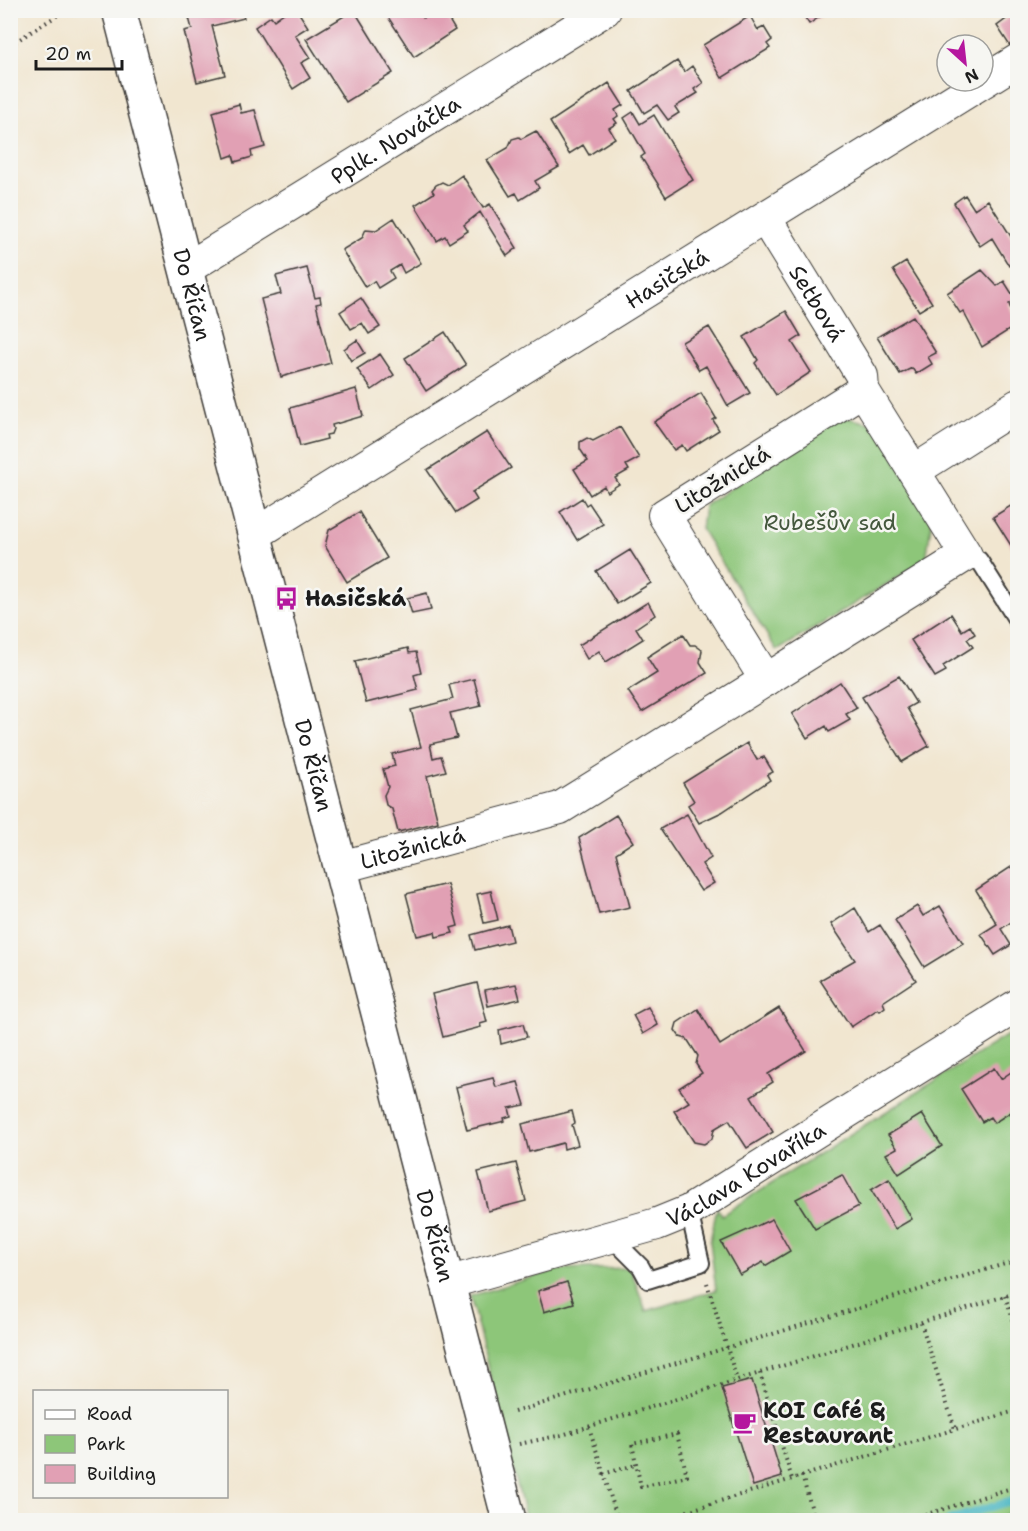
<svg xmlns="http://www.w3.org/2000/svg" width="1028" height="1531" viewBox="0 0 1028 1531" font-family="'Shantell Sans',sans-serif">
<rect width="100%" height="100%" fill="#f6f6f2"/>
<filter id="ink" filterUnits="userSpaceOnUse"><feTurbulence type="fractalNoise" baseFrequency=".0167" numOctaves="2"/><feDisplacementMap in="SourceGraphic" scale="12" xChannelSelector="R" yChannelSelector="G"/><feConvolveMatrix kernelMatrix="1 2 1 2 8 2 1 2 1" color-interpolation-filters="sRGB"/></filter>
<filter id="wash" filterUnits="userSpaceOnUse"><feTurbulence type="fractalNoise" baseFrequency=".008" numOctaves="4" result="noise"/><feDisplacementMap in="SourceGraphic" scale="24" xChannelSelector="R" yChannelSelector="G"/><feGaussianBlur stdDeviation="1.35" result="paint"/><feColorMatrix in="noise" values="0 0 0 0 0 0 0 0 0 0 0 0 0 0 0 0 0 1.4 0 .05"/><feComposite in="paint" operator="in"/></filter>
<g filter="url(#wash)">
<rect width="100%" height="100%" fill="#f1e6d0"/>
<!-- green -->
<path fill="#8dc679" stroke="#54714a" stroke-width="1.5" d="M840 416 877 425 932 519 926 560 777 651 701 529 704 506Z
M1017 1029V1512L989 1520H526L470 1296 557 1270 630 1268 646 1311 716 1290 710 1241 717 1208 722 1215Z"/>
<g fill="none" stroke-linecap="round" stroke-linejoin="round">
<!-- stream -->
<path stroke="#48b6c2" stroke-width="8" d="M949 1520 1018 1499"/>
</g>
<g id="blocks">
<!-- building -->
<path fill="#e1a0b4" d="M187 10H242L244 18 212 26 225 75 197 82 184 31 192 29Z
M288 10H297L308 27 295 35 310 58 301 63 310 78 293 89 255 27 271 16 274 20Z
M354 10 393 73 346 102 306 39Z
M392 10H418L423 18 434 10H443L455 30 414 57 386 14Z
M800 10H830L809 24Z
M1017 11V45L1012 49 997 26Z
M750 16 758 30 764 27 772 40 767 44 770 48 722 78 703 45Z
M677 61 684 72 692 66 703 83 694 89 698 93 675 107 679 113 668 120 657 105 644 113 631 91Z
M609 83 623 105 615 110 618 116 614 119 617 123 609 128 615 138 589 155 583 145 569 154 550 122Z
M239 104 241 113 255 110 265 147 251 151 252 157 235 162 233 155 225 158 213 112Z
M633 112 640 124 654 115 693 180 666 197 641 157 645 154 624 118Z
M536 131 559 167 535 181 539 188 520 200 516 193 510 196 487 160 508 148 512 139 519 137 521 139Z
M462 175 483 208 490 204 517 248 507 256 480 212 464 225 468 231 449 243 445 236 437 241 415 205 434 193 432 190 436 185 442 182 448 185Z
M965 195 974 209 988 200 1017 246V261L1009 266 992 238 980 246 954 203Z
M394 218 421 263 404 273 400 265 390 271 394 278 378 288 374 281 365 287 342 250 362 238 366 229 376 230Z
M906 262 932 303 919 311 893 270Z
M307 268 315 298 320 297 321 303 316 304 331 363 281 377 261 299 281 294 276 276Z
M982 270 997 286 1004 281 1016 300 1009 304 1017 325 982 347 963 311 960 313 947 293Z
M361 298 380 327 369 334 362 323 351 329 340 312Z
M786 311 801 336 792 342 811 372 776 395 755 363 758 360 744 337Z
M913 316 936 353 928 357 932 364 916 374 912 368 900 374 877 337Z
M709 327 750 393 728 406 706 366 699 370 682 342Z
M445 332 466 365 426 391 405 358Z
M357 340 365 353 351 361 344 349Z
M380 354 394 375 372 390 357 369Z
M356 389 363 416 332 425 333 429 331 434 326 435 327 439 300 446 290 408Z
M701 393 716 418 713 420 719 430 686 451 682 445 674 450 654 422Z
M620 427 639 458 626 465 629 470 615 478 619 484 607 492 604 486 590 495 574 469 588 461 580 449V442L587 438 593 441Z
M487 432 511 468 472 492 477 500 456 513 427 470Z
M582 498 586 505 589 503 603 524 577 540 560 512Z
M1017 502V555L993 517Z
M359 512 387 558 347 582 325 546 329 530Z
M630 550 651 583 617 604 596 571Z
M427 593 431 610 412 614 407 598Z
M648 602 655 615 636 628 643 639 606 662 599 651 587 659 579 645Z
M951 614 962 631 970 626 975 634 967 639 973 647 943 666 946 671 935 677 911 640Z
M683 634 690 645H695L702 650 700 662 707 673 642 712 628 691 657 673 647 657Z
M408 648 409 653 416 652 421 673 414 675 418 690 366 703 355 661Z
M899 676 916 703 907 708 929 746 902 762 862 697Z
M474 679 481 706 450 713 457 738 430 744 433 758 441 756 446 771 427 776 438 822 398 832 392 809 386 805 384 795 388 787 383 769 395 766 392 754 421 747 411 710 453 699 449 685Z
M840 682 857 708 846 714 850 720 829 732 826 726 807 738 792 714Z
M747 743 757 760 764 757 773 772 767 775 770 780 722 812 699 823 688 805 694 801 683 783Z
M687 814 711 858 702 864 714 883 701 891 660 829Z
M616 815 633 842 616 853 630 907 599 914 579 838Z
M1014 865 1017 869V918L1001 929 1011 945 995 955 981 934 997 924 976 890Z
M447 884 458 926 451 928 453 933 436 937 435 932 417 936 406 894Z
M491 891 498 920 484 923 477 894Z
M917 906 923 916 940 906 963 943 924 967 895 920Z
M855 908 869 932 880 925 916 980 883 1002 885 1007 880 1011 878 1009 851 1027 820 980 855 960 831 924Z
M508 925 512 941 475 950 471 935Z
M477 983 487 1022 480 1024 481 1027 443 1037 432 994Z
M516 984 520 999 488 1006 485 990Z
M648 1007 658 1025 643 1034 633 1015Z
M779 1008 806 1051 768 1074 773 1082 751 1096 773 1132 747 1148 729 1120 714 1129 712 1139 704 1144 694 1142 674 1111 689 1102 679 1088 702 1073 696 1064 698 1056 687 1039 680 1037 675 1030 677 1023 698 1009 720 1045Z
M523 1024 527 1037 501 1044 499 1030Z
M994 1068 1001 1079 1017 1068V1108L994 1123 990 1117 982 1122 961 1089Z
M493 1078 496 1087 518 1082 525 1105 509 1108 511 1116 504 1118 505 1121 467 1130 456 1087Z
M572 1111 575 1123 572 1125 578 1145 564 1149 563 1143 529 1152 522 1124Z
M922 1114 942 1146 899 1174 886 1154 897 1148 888 1135Z
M516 1163 526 1201 488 1211 478 1172Z
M842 1175 859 1206 815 1229 796 1199Z
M889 1179 912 1219 895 1229 871 1190Z
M772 1219 790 1251 765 1266 763 1262 740 1275 721 1242Z
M567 1282 574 1303 544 1312 538 1291Z
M752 1380 782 1477 753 1486 722 1388Z"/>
</g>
</g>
<g filter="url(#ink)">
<use href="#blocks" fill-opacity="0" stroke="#3c3a37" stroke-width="1.5"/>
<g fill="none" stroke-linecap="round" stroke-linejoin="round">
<defs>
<path id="service" d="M966 555 979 560 1018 622
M610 1236 641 1267 648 1280 701 1263 689 1211"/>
<g id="minor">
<path id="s1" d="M765 218 862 376 863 390"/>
<path id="s2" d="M186 269 605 10"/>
<path d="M863 390 966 555 766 680 664 515Z"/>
<path d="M914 471 1018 405"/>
<path id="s3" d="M254 535 1018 60"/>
<path id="s4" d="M341 867 560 808 766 680"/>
<path id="s5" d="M447 1283 657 1224 689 1211 1018 1005"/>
</g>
<g id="tertiary">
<path id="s6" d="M119 10 509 1520"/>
</g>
</defs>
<!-- service casing -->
<use href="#service" stroke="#3c3a37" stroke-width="20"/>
<!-- minor casing -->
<use href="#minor" stroke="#3c3a37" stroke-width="34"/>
<!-- tertiary casing -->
<use href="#tertiary" stroke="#3c3a37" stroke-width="36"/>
<!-- path -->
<path stroke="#3c3a37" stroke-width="4" stroke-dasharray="1.5 4.5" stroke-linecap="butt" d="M10 45 66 10
M707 1283 737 1380
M1005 1296 1018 1334
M921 1323 955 1429
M760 1373 792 1479
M514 1412 1018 1260
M589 1427 618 1520
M677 1434 687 1476 641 1487 632 1444Z
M519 1444 562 1435 1018 1292
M603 1474 635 1465
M802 1476 815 1520
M658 1520 1018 1410
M908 1520 1018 1486"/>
<!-- service -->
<use href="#service" stroke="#fff" stroke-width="16"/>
<!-- minor -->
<use href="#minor" stroke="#fff" stroke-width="32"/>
<!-- tertiary -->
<use href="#tertiary" stroke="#fff" stroke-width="33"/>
</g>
</g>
<!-- icons -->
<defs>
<symbol id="bus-bare" viewBox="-9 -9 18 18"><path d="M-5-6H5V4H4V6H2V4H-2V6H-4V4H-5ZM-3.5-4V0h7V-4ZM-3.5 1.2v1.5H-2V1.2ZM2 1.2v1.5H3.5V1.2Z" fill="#b5179e" stroke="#f6f6f2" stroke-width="2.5" paint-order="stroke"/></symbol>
<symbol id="cafe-bare" viewBox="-9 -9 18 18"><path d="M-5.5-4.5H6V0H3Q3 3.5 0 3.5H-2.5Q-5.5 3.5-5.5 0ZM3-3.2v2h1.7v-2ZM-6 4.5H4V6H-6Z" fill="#b5179e" stroke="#f6f6f2" stroke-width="2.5" paint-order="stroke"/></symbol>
</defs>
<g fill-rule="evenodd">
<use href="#bus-bare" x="270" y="582" width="33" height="33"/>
<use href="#cafe-bare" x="728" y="1406" width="33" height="33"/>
</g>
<g text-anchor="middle" stroke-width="5" stroke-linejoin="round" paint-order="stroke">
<!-- street labels -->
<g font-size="22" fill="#1c1c1c" stroke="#f6f6f2">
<text dy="8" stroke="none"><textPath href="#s2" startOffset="246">Pplk. Nováčka</textPath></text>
<text dy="8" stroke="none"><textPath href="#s3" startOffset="486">Hasičská</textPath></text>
<text dy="8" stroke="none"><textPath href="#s6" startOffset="294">Do Říčan</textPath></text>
<text dy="8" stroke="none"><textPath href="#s1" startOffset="100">Setbová</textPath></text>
<text transform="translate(722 479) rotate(-32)" y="8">Litožnická</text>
<text dy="8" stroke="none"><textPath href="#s6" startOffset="780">Do Říčan</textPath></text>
<text dy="8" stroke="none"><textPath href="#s4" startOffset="74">Litožnická</textPath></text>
<text dy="8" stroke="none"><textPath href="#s5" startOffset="320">Václava Kovaříka</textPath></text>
<text dy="8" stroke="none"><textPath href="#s6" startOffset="1266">Do Říčan</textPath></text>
</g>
<!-- park labels -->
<g font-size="22" fill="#44583d" stroke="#f6f6f2">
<text x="830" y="530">Rubešův sad</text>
</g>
<!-- poi labels -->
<g font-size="22" font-weight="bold" fill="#1c1c1c" stroke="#f6f6f2" text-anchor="start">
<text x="305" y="606">Hasičská</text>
<text x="763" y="1418">KOI Café &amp;<tspan x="763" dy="25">Restaurant</tspan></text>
</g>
</g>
<!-- margin -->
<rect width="1028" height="1531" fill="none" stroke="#f6f6f2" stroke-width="36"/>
<!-- legend -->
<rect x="33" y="1390" width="195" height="108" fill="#f6f6f2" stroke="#9f9f9c" stroke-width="1.5"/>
<rect x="45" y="1410" width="30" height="9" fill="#ffffff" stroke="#9f9f9c" stroke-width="1.5"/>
<text x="87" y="1420" font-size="18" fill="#1c1c1c">Road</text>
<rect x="45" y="1435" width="30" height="18" fill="#8dc679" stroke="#9f9f9c" stroke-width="1.5"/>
<text x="87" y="1450" font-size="18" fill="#1c1c1c">Park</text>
<rect x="45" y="1465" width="30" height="18" fill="#e1a0b4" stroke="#9f9f9c" stroke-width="1.5"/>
<text x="87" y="1480" font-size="18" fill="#1c1c1c">Building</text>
<!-- north arrow -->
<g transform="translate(965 63) rotate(153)"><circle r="28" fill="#f6f6f2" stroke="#9f9f9c" stroke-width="1.5"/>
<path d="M0-4.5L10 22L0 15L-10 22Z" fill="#b5179e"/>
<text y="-9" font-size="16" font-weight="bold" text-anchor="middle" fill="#1c1c1c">N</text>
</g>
<!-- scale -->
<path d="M36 60v9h86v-9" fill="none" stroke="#1c1c1c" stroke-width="3"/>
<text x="45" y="60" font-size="18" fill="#1c1c1c" stroke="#f6f6f2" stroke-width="4.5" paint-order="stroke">20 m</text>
</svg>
